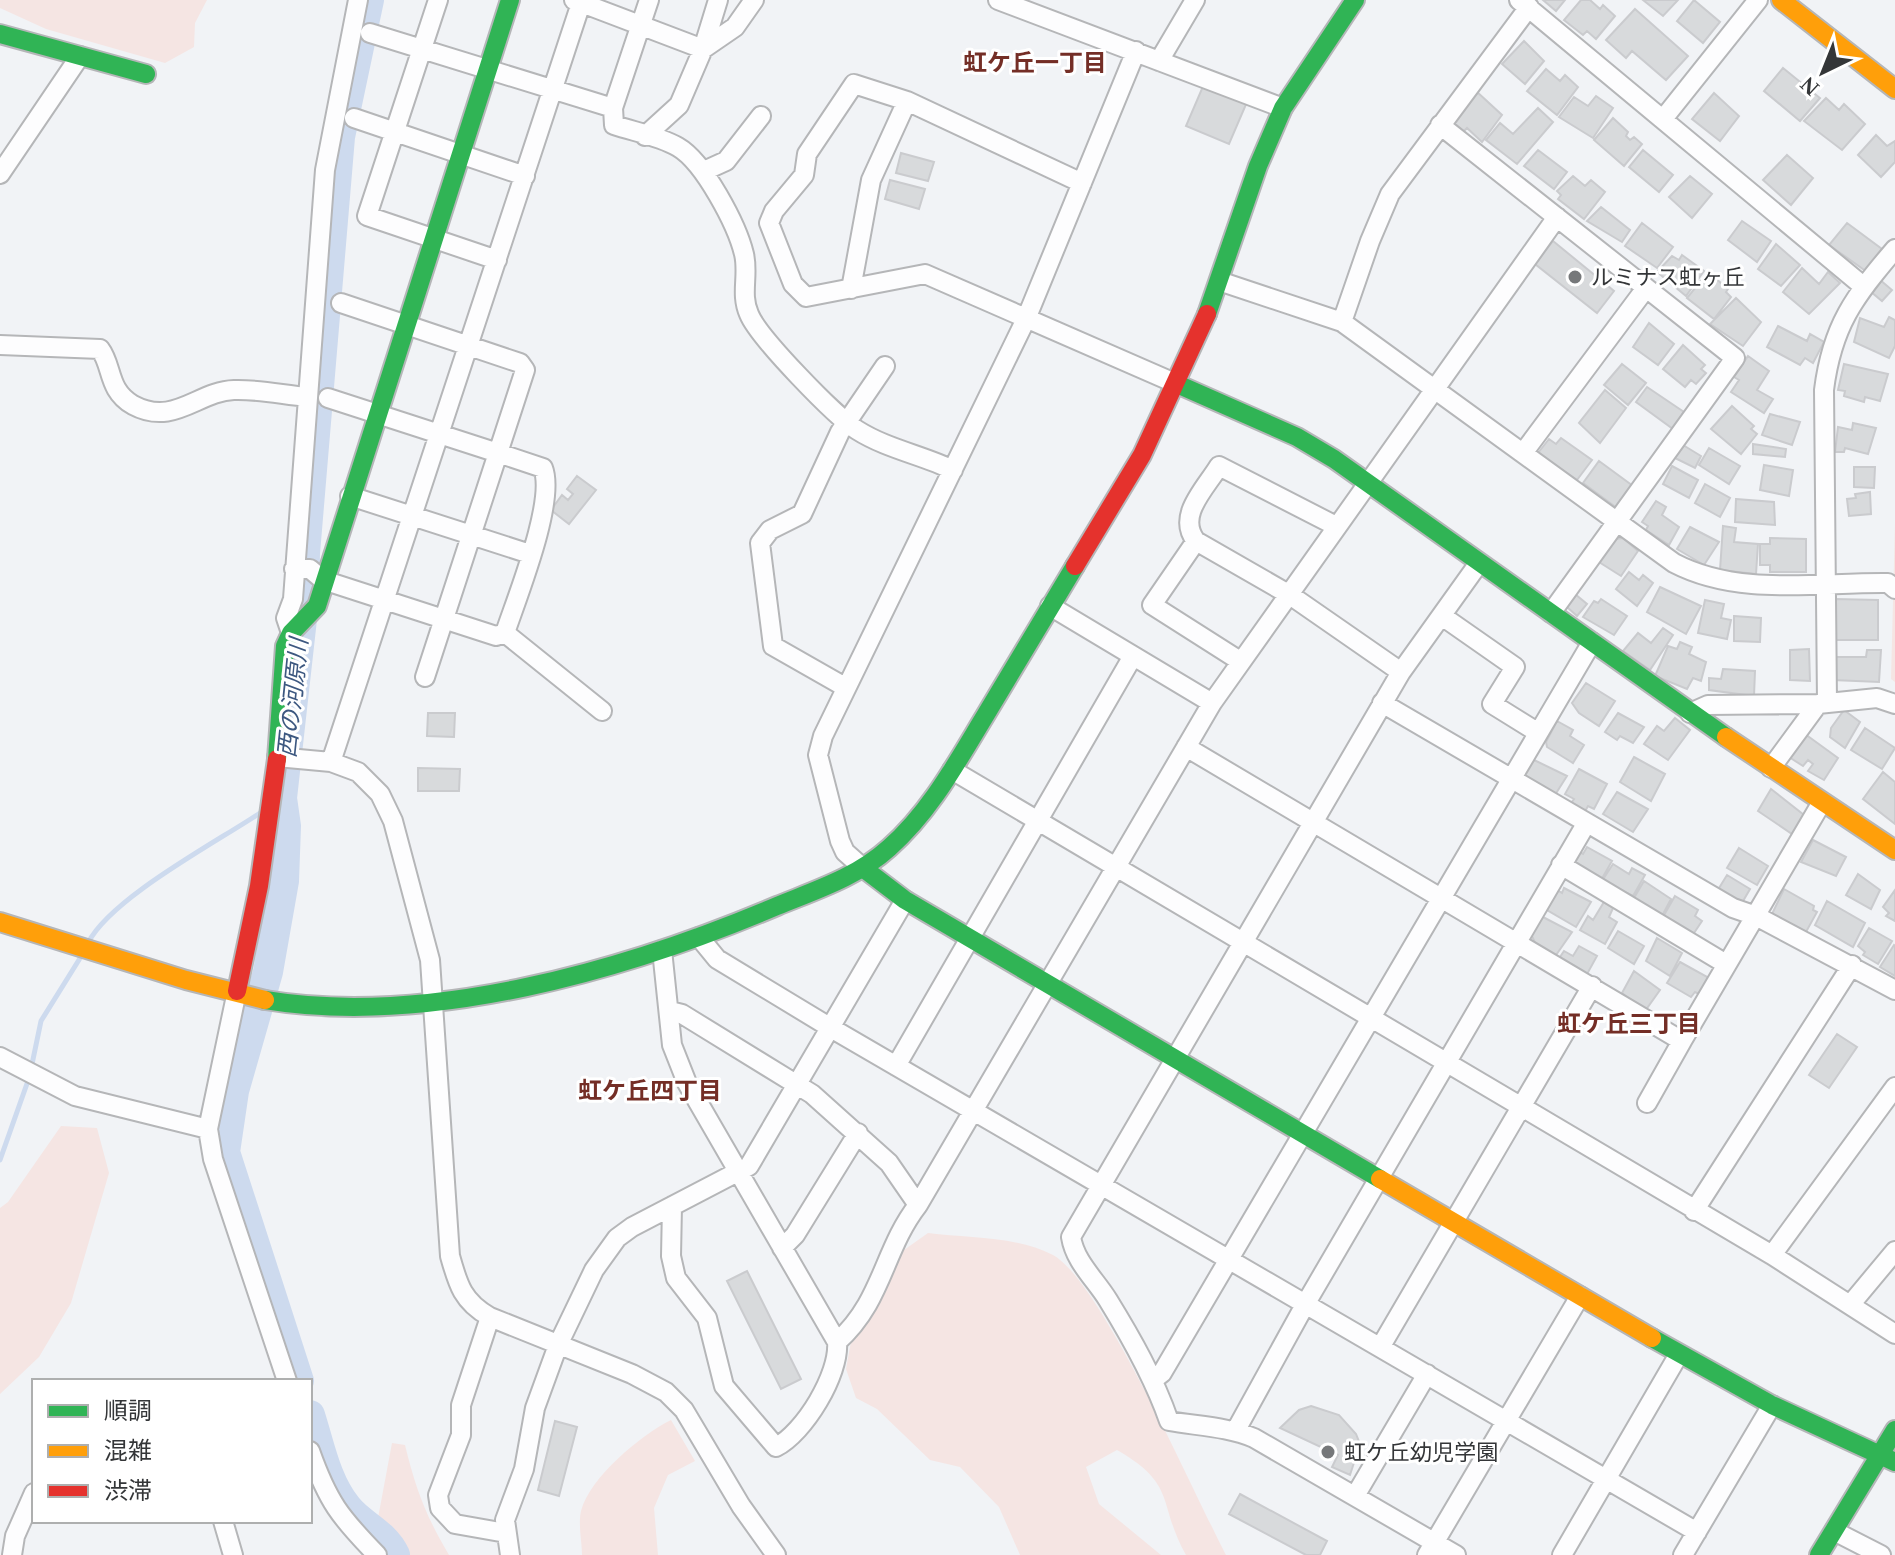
<svg xmlns="http://www.w3.org/2000/svg" width="1895" height="1555" viewBox="0 0 1895 1555" font-family="'Times New Roman','Noto Sans JP',serif">
<rect width="100%" height="100%" fill="#f1f3f6"/>
<!-- green -->
<path fill="#f5e5e3" d="M0 0H207L195 23 194 47 165 63 46 29 0 8Z
M1895 523V682L1891 679Z
M61 1126 97 1128 109 1173 71 1303 39 1357 0 1394V1208L8 1202Z
M928 1233C968 1238 1017 1236 1053 1255 1101 1281 1195 1496 1226 1555H1186C1157 1503 1178 1485 1117 1450L1086 1467 1099 1504 1161 1555H1020L999 1507 960 1467 930 1460 877 1409 856 1398 846 1369 852 1336 882 1294 904 1250Z
M671 1420 695 1461 668 1475 654 1508 658 1555H582C582 1542 578 1524 581 1511 590 1477 641 1435 671 1420Z
M392 1443 405 1445C416 1490 426 1516 449 1555H397L378 1518Z"/>
<g fill="none" stroke-linecap="round" stroke-linejoin="round">
<!-- stream -->
<path stroke="#cddaee" stroke-width="5" d="M88 943C111 898 215 843 260 813
M31 1069 41 1021 82 955
M0 1160 29 1078"/>
<!-- river -->
<path stroke="#cddaee" stroke-width="30" d="M299 1381 225 1152 234 1091 268 972 284 881 286 826 282 798 304 601 305 553 340 137 369 0
M310 1415C320 1446 326 1481 347 1507 361 1525 384 1532 395 1555"/>
</g>
<!-- building -->
<path fill="#d8dadc" stroke="#cacbce" stroke-width="2" d="M1543 0H1565L1556 11Z
M1581 0H1590L1600 9 1603 5 1615 16 1596 39 1587 31 1583 35 1564 20Z
M1643 0H1678L1663 16Z
M1694 0 1720 22 1703 43 1677 21Z
M1635 9 1688 56 1666 80 1632 51 1626 58 1606 40Z
M1524 41 1544 61 1525 84 1502 64Z
M1783 68 1820 98 1800 121 1764 91Z
M1546 69 1560 81 1565 75 1578 87 1557 115 1527 91Z
M1204 84 1247 102 1229 144 1186 126Z
M1476 91 1502 115 1482 142 1467 128 1463 132 1451 121Z
M1714 93 1739 116 1720 141 1692 119Z
M1596 96 1613 108 1593 138 1559 117 1574 97 1588 106Z
M1826 98 1839 110 1844 104 1865 124 1842 150 1804 121Z
M1538 108 1553 122 1517 164 1486 140 1500 123 1513 134Z
M1613 118 1628 132 1626 136 1630 140 1634 137 1642 144 1624 166 1594 140Z
M1876 135 1887 146 1895 141V162L1881 177 1858 155Z
M1538 150 1567 172 1554 189 1524 166Z
M1643 150 1673 175 1659 192 1629 167Z
M901 153 934 162 928 181 896 173Z
M1787 155 1813 178 1791 205 1763 180Z
M1573 176 1585 186 1591 180 1605 192 1584 219 1558 199 1561 195 1557 191Z
M1690 176 1712 194 1692 218 1669 197Z
M890 180 925 189 919 209 885 199Z
M1601 207 1630 230 1622 242 1587 221Z
M1742 221 1771 241 1757 262 1728 240Z
M1642 223 1673 247 1657 268 1625 246Z
M1847 223 1886 252 1870 274 1829 245Z
M1553 241 1614 291 1597 313 1535 264Z
M1776 244 1800 265 1781 286 1758 269Z
M1682 255 1704 271 1686 296 1657 272 1672 256 1679 260Z
M1802 268 1819 284 1828 272 1840 283 1809 314 1783 292Z
M1708 272 1728 289 1726 292 1731 297 1714 319 1687 298Z
M1879 279 1892 290 1882 301 1870 291Z
M1736 298 1761 322 1743 346 1710 324Z
M1889 317 1895 320V346L1889 358 1854 342 1860 318 1884 327Z
M1649 323 1674 344 1658 365 1633 347Z
M1778 326 1807 341 1810 334 1824 342 1813 363 1805 358 1800 365 1767 347Z
M1683 345 1705 365 1701 369 1706 373 1696 384 1691 380 1685 387 1663 369Z
M1748 356 1769 371 1757 390 1773 399 1764 413 1731 392 1739 380 1734 377Z
M1622 364 1646 383 1628 405 1604 385Z
M1844 364 1888 374 1880 401 1865 397 1864 402 1844 396 1845 391 1838 390Z
M1647 387 1684 412 1673 429 1636 402Z
M1605 390 1626 408 1600 443 1579 423Z
M1732 406 1754 426 1751 429 1757 434 1741 454 1711 429Z
M1770 414 1800 422 1792 445 1762 435Z
M1853 423 1876 428 1868 454 1845 448 1844 452H1835L1838 427 1852 430Z
M1561 438 1592 460 1577 480 1538 453 1549 439 1556 444Z
M1753 444 1786 449 1785 457 1753 454Z
M1683 445 1701 456 1695 468 1675 458Z
M1709 448 1740 466 1729 484 1699 465Z
M1599 461 1633 486 1617 508 1583 483Z
M1764 465 1793 470 1789 496 1760 490Z
M1672 466 1698 480 1689 498 1663 484Z
M1854 467H1875L1874 488 1854 487Z
M577 476 596 490 569 524 551 510 562 495 568 500 573 494 567 489Z
M1705 484 1730 498 1720 517 1695 503Z
M1870 492 1871 514 1849 516 1847 499 1856 498 1855 494Z
M1736 499 1774 502 1775 525 1735 522Z
M1656 501 1666 507 1662 515 1679 527 1669 545 1646 530 1648 526 1642 522Z
M1723 526 1736 528 1734 542 1758 544 1756 574 1720 570Z
M1690 527 1719 542 1704 565 1677 549Z
M1623 538 1638 551 1621 576 1599 562 1616 539Z
M1770 538 1806 539V572H1770V565H1760V544H1770Z
M1629 572 1639 580 1643 575 1653 583 1637 606 1616 589Z
M1660 587 1701 606 1686 634 1647 612Z
M1575 594 1587 604 1577 616 1566 606Z
M1601 599 1627 616 1614 635 1583 617 1594 601 1598 603Z
M1835 599 1878 600V640H1835Z
M1705 600 1724 604 1721 618 1731 620 1727 639 1698 633Z
M1734 616 1761 618 1760 642 1734 641Z
M1663 628 1673 635 1650 670 1623 651 1638 633 1651 643Z
M1680 642 1692 647 1689 654 1706 662 1701 681 1693 678 1687 689 1655 676 1668 646 1677 649Z
M1809 649 1810 681 1790 680V650Z
M1867 650H1881L1879 682 1833 680 1834 657H1866Z
M1723 669 1755 671 1754 696 1709 690V678L1721 679Z
M1586 683 1615 701 1599 726 1579 713 1572 703Z
M1844 710 1860 722 1845 748 1830 737 1831 728Z
M428 713H455L454 737 427 736Z
M1618 713 1644 727 1633 743 1620 736 1617 740 1605 732Z
M1675 718 1690 730 1668 760 1644 744 1657 726 1664 731Z
M1557 721 1573 730 1570 736 1584 745 1573 763 1547 747 1546 742Z
M1865 728 1895 748 1882 769 1851 750Z
M1805 734 1838 758 1824 780 1808 771 1813 764 1808 760 1803 766 1789 757Z
M1634 757 1665 774 1651 801 1620 782Z
M1532 759 1567 776 1553 798 1521 777Z
M418 768 460 769 459 791H418Z
M1579 769 1607 784 1594 809 1588 806 1583 815 1569 806 1574 799 1565 794Z
M1883 772 1895 782V824L1863 799Z
M1771 789 1804 815 1792 834 1758 811Z
M1617 792 1648 809 1633 832 1603 814Z
M1813 840 1846 857 1836 876 1801 862Z
M1587 847 1612 861 1600 882 1569 864 1577 851 1583 854Z
M1739 848 1768 866 1757 885 1727 868Z
M1613 864 1629 874 1632 868 1645 875 1633 896 1625 892 1622 896 1600 884Z
M1858 874 1880 890 1871 909 1846 895Z
M1727 875 1750 889 1739 908 1716 893Z
M1644 881 1671 899 1662 916 1631 903Z
M1564 888 1591 902 1576 927 1547 910 1557 890 1562 893Z
M1784 889 1814 906 1813 910 1817 912 1806 932 1772 914Z
M1895 890V921L1886 916 1889 913 1883 907Z
M1675 896 1698 910 1695 916 1702 921 1692 936 1660 922Z
M1827 901 1865 923 1853 947 1815 925Z
M1604 902 1613 908 1609 917 1617 922 1605 944 1580 930 1588 916 1593 920Z
M1541 916 1572 932 1554 958 1538 949 1530 932Z
M1869 928 1892 941 1878 964 1863 955 1865 952 1858 946Z
M1618 931 1644 946 1634 964 1608 948Z
M1657 938 1682 953 1670 976 1646 961Z
M1894 945 1895 946V976L1880 967Z
M1579 946 1597 956 1586 976 1558 960 1564 951 1573 956Z
M1680 962 1711 979 1701 995 1695 992 1691 997 1667 983Z
M1634 971 1660 990 1645 1011 1622 993Z
M1837 1034 1857 1047 1829 1088 1809 1075Z
M747 1271 801 1379 781 1389 727 1281Z
M1311 1406 1339 1415 1356 1434 1360 1444 1350 1475 1332 1467 1338 1455 1280 1428 1299 1410Z
M555 1421 577 1427 559 1496 538 1490Z
M1240 1494 1327 1541 1320 1555H1306L1229 1514Z"/>
<g fill="none" stroke-linecap="round" stroke-linejoin="round">
<defs>
<path id="street" d="M438 0 367 216 497 260
M574 0 703 49 718 0
M649 0 613 108 614 125C635 132 659 136 678 147 704 162 737 225 744 254 749 275 740 294 749 314 758 337 836 417 857 430 887 449 922 455 953 470
M998 0 1283 108
M1519 0 1863 286
M370 33 613 108
M1159 61 1195 0
M354 118 525 176
M1663 119 1758 0
M1440 125 1735 358 1551 613
M645 136 679 105 703 49 735 27 754 0
M704 171 726 161 761 116
M0 174 80 56
M1082 183 907 101 854 84 807 154 804 175 774 211 769 223 793 284 806 297 925 274 1177 384
M1219 281 1342 322 1674 563C1739 597 1817 582 1888 583L1895 589
M851 289 871 180 907 101
M1342 322 1370 241 1390 194 1529 7
M0 345 100 349C113 366 107 390 133 405 174 427 198 391 234 390 258 389 284 395 308 397
M328 398 498 453 525 370 520 363 341 303
M1523 453 1646 288
M350 496 530 554
M1336 526 1219 466C1205 489 1176 516 1196 541L1290 595 1401 672
M1196 541 1152 605 1240 661
M294 569H310L323 580 496 636 505 633
M1050 606 1212 703
M1442 616 1515 667 1492 704 1537 732
M291 633 286 618 293 599 325 170 358 0
M505 633 602 711
M425 677 498 453 543 468C556 501 517 597 505 633
M845 687 773 646 760 543 770 530 802 514 840 432 885 366
M1827 702 1824 390C1832 326 1854 297 1895 249
M1382 703 1733 908 1756 916 1895 990
M1690 713 1708 705 1818 704
M1186 747 1682 1041 1822 802
M277 757 331 762 358 772 380 794 393 821 430 960 450 1256C458 1285 463 1302 490 1317L632 1374 666 1392 684 1410 741 1506 776 1555
M331 762 582 0
M1771 768 1818 704 1877 698 1895 704
M952 770 1772 1255 1895 1334
M1561 865 1726 964
M863 868 845 852 840 841 818 755 823 736 1026 319 1136 51
M699 937 717 959 831 1028 1697 1532
M662 950 672 1045 687 1083 837 1342C840 1374 804 1433 776 1447L724 1386 707 1318 676 1278 671 1256 672 1206
M237 991 208 1129 213 1159 287 1381
M670 1011 682 1014 812 1094 889 1163 918 1205 1212 703 1557 217
M0 1057 75 1096 208 1129
M896 1066 1133 656
M1647 1103 1682 1041
M1694 1211 1852 965
M782 1248 795 1235 858 1133
M1772 1255 1895 1087
M1850 1305 1895 1251
M490 1317 461 1405V1435L438 1495 440 1508 455 1524 506 1533
M837 1342C883 1301 883 1250 918 1205
M1381 1346 1592 986
M1153 1380 1162 1373 1592 642
M1236 1430 1306 1303 1586 824
M310 1451C328 1502 340 1517 377 1555
M1355 1496 1427 1374
M223 1521 233 1555
M1834 1531 1881 1555
M12 1555 15 1536 34 1493
M510 1555 505 1520 524 1469 535 1408 558 1345 594 1270 617 1238 632 1227 749 1166 905 900
M1427 1555 1580 1296
M1456 1555 1254 1438C1229 1427 1197 1426 1169 1421 1154 1378 1132 1339 1108 1300 1095 1279 1075 1262 1071 1237L1401 672 1479 563
M1562 1555 1679 1354
M1683 1555 1772 1405"/>
<path id="fast" d="M0 34 146 74
M1207 314 1258 166 1283 108 1355 0
M1177 384 1297 437 1334 459 1726 737
M277 759 285 646 291 633 317 606 510 0
M863 868 905 900 1380 1179
M265 1000C429 1027 626 970 777 906 816 890 857 877 889 848 930 812 957 762 985 716 1015 666 1045 616 1075 566
M1652 1338 1772 1405 1895 1462
M1819 1555 1895 1430"/>
<path id="slow" d="M1781 0 1895 89
M1726 737 1895 850
M0 922 186 980 265 1000
M1380 1179 1652 1338"/>
<path id="jam" d="M1075 566 1142 455 1207 314
M237 991 259 886 277 759"/>
</defs>
<!-- street casing -->
<use href="#street" stroke="#b5b6b8" stroke-width="22"/>
<!-- fast casing -->
<use href="#fast" stroke="#b5b6b8" stroke-width="22"/>
<!-- slow casing -->
<use href="#slow" stroke="#b5b6b8" stroke-width="22"/>
<!-- jam casing -->
<use href="#jam" stroke="#b5b6b8" stroke-width="22"/>
<!-- street -->
<use href="#street" stroke="#fdfdfe" stroke-width="18"/>
<!-- fast -->
<use href="#fast" stroke="#30b455" stroke-width="18"/>
<!-- slow -->
<use href="#slow" stroke="#ff9f0a" stroke-width="18"/>
<!-- jam -->
<use href="#jam" stroke="#e5322d" stroke-width="18"/>
</g>
<!-- markers -->
<g fill="#76787a" stroke="#fff" stroke-width="3">
<circle cx="1575" cy="277" r="8"/>
<circle cx="1328" cy="1452" r="8"/>
</g>
<g text-anchor="middle" stroke-width="6" stroke-linejoin="round" paint-order="stroke">
<!-- poi labels -->
<g font-size="22" fill="#343638" stroke="#fff" text-anchor="start">
<text x="1591" y="285">ルミナス虹ヶ丘</text>
<text x="1344" y="1460">虹ケ丘幼児学園</text>
</g>
<!-- neighbourhood labels -->
<g font-size="24" font-weight="bold" fill="#742e26" stroke="#fff">
<text x="1035" y="71">虹ケ丘一丁目</text>
<text x="1629" y="1032">虹ケ丘三丁目</text>
<text x="650" y="1099">虹ケ丘四丁目</text>
</g>
<!-- water labels -->
<g font-size="24" font-style="italic" fill="#3d5880" stroke="#fff">
<text transform="translate(293 698) rotate(-84)" y="8">西の河原川</text>
</g>
</g>
<!-- legend -->
<rect x="32" y="1379" width="280" height="144" fill="#ffffff" stroke="#aeafaf" stroke-width="2"/>
<rect x="48" y="1405" width="40" height="12" fill="#30b455" stroke="#aeafaf" stroke-width="2"/>
<text x="104" y="1419" font-size="24" fill="#343638">順調</text>
<rect x="48" y="1445" width="40" height="12" fill="#ff9f0a" stroke="#aeafaf" stroke-width="2"/>
<text x="104" y="1459" font-size="24" fill="#343638">混雑</text>
<rect x="48" y="1485" width="40" height="12" fill="#e5322d" stroke="#aeafaf" stroke-width="2"/>
<text x="104" y="1499" font-size="24" fill="#343638">渋滞</text>
<!-- north arrow -->
<g transform="translate(1823 72) rotate(223)" stroke="#ffffff" stroke-width="6" paint-order="stroke">
<path d="M0-6L14 30L0 20L-14 30Z" fill="#343638"/>
<text y="-12" font-size="22" font-weight="bold" text-anchor="middle" fill="#343638">N</text>
</g>
</svg>
